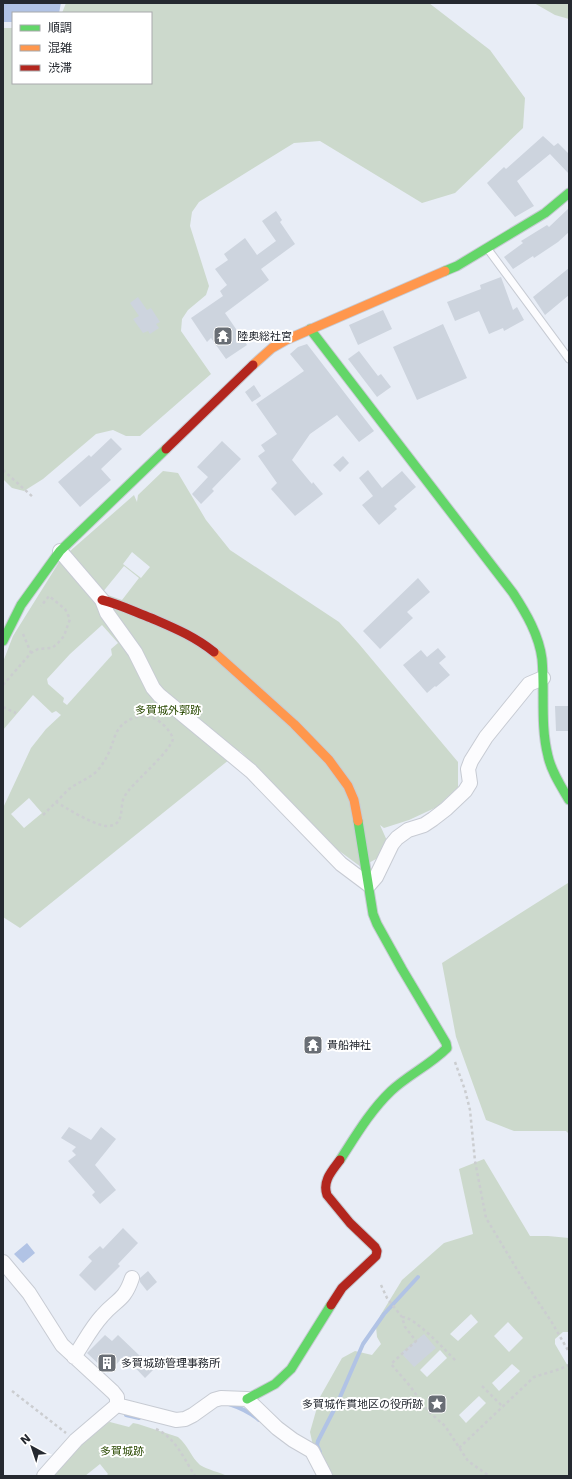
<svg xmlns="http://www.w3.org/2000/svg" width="572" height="1479" font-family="'DejaVu Sans','Noto Sans JP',sans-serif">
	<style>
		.green { fill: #ccd9cc; fill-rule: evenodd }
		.water { fill: #b1c3e5 }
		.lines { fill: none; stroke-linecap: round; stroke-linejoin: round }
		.stream { stroke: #b1c3e5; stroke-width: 4 }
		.building { fill: #cdd4de }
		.lane-casing { stroke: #c7cbd3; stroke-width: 9 }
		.street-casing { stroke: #c7cbd3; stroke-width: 16 }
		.fast-casing { stroke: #c7cbd3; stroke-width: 11 }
		.slow-casing { stroke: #c7cbd3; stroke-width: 11 }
		.jam-casing { stroke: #c7cbd3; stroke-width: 11 }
		.path { stroke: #cbcdd0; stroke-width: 2.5; stroke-dasharray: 3 3; stroke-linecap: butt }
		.lane { stroke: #fcfcfe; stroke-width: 7 }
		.street { stroke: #fcfcfe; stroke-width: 14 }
		.fast { stroke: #63d668; stroke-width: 9 }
		.slow { stroke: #ff974d; stroke-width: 9 }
		.jam { stroke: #b3261e; stroke-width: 9 }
		.labels { text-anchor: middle; stroke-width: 4; stroke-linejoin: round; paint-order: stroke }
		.poi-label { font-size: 11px; fill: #252930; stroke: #fff; text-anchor: start }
		.park-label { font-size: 11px; fill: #2c4b04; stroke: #fff }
	</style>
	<rect width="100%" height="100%" fill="#e8edf6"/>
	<!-- green -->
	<path class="green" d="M 66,3 L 429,3 L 490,50 L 525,98 L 523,128 L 455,193 L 422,203 L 320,141 L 294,143 L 199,202 L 192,212 L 190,226 L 209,286 L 206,295 L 188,310 L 182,319 L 181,331 L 211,374 L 140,436 L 126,436 L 113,430 L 96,434 L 43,479 L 24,491 L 12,488 L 3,479 L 3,28 L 13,28 L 13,83 L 151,83 L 151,13 L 62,13 Z
		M 534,3 L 569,3 L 569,19 L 555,15 Z
		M 163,471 L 178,473 L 206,520 L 230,550 L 339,622 L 359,644 L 458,762 L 458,787 L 437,807 L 409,820 L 384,828 L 380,825 L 388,843 L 378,858 L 361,867 L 338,850 L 240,751 L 20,928 L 3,917 L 3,808 L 31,748 L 46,729 L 61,715 L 56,711 L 52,713 L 33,695 L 3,730 L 3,662 L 13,636 L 61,559 L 134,495 L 137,502 L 138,495 ZM 132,552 L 150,567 L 141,578 L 123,564 ZM 124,566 L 139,578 L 122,600 L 102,593 ZM 102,625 L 118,643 L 111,649 L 112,655 L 67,705 L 63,702 L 64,698 L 48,684 L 47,679 L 70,654 ZM 29,798 L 42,813 L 24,828 L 11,814 Z
		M 568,883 L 569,885 L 569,1134 L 566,1131 L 514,1131 L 486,1120 L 456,1037 L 442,963 Z
		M 484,1159 L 530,1236 L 548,1236 L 569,1238 L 569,1332 L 563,1332 L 555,1339 L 555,1344 L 569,1368 L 569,1476 L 329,1476 L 314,1450 L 310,1432 L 320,1397 L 342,1358 L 355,1351 L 372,1355 L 381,1344 L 377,1337 L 376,1327 L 380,1316 L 402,1280 L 444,1243 L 473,1234 L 459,1169 ZM 471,1314 L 478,1322 L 458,1341 L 450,1334 ZM 508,1322 L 523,1338 L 509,1352 L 494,1336 ZM 440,1350 L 447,1358 L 427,1377 L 420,1370 ZM 512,1364 L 520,1371 L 499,1391 L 492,1383 ZM 479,1396 L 486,1403 L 466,1423 L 459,1415 Z
		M 110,1422 L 129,1427 L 133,1423 L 138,1424 L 178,1437 C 188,1445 191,1457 200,1465 C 208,1470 219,1472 227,1476 L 106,1476 L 108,1474 L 100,1464 L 85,1476 L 53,1476 L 70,1455 L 106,1423 Z"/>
	<!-- water -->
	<path class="water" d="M 3,3 L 61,3 L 59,13 L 13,13 L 13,22 L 3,22 Z
		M 27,1243 L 35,1253 L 23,1263 L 14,1254 Z"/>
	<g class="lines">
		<!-- stream -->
		<path class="stream" d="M 229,1404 C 241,1408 250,1412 259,1420
			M 126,1415 L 139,1418
			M 320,1452 L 317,1445 L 318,1441 L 337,1404 L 363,1344 L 384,1314 L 418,1277"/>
	</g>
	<!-- building -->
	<path class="building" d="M 543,136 L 554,146 L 558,143 L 569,154 L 569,174 L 550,154 L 517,181 L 534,206 L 515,217 L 487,183 L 504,167 L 506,169 Z
		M 569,208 L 569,232 L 558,242 L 534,258 L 533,256 L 513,269 L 504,257 L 523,243 L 521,241 L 547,225 L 549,227 Z
		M 276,211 L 282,220 L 280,222 L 295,244 L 261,269 L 269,280 L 225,313 L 247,345 L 226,359 L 211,338 L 207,342 L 191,318 L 223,296 L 220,291 L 227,285 L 215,269 L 228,260 L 224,254 L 245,238 L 257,255 L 276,241 L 262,221 Z
		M 569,268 L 569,295 L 545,315 L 533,297 Z
		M 501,277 L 513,310 L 517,307 L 524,320 L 504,331 L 503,328 L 489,334 L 479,311 L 455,321 L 447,302 L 481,289 L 480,285 Z
		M 138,297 L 147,310 L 151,308 L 160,322 L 156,324 L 159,328 L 150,334 L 148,331 L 143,333 L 133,319 L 139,316 L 130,303 Z
		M 383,310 L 392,329 L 358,345 L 349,325 Z
		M 443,324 L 467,378 L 417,400 L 393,347 Z
		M 307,344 L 374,431 L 359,442 L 337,415 L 310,434 L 292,460 L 312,484 L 313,482 L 323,494 L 295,516 L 271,489 L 277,483 L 258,456 L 265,451 L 261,445 L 277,434 L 256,404 L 304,371 L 290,354 L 298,347 Z
		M 359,351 L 378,376 L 381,374 L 391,387 L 377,397 L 348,359 Z
		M 254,385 L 261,396 L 252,402 L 245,392 Z
		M 111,438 L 122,449 L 101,469 L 111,480 L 80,507 L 58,482 L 89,455 L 91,457 Z
		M 222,441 L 241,459 L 212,489 L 214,491 L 201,504 L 192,494 L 208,477 L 197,467 Z
		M 343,456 L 349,463 L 340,472 L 333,465 Z
		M 368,470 L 382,488 L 402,471 L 416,487 L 394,506 L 397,509 L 379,525 L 362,505 L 373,496 L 359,478 Z
		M 418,578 L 430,592 L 407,612 L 413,618 L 380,649 L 363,631 Z
		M 438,648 L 446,657 L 439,663 L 450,675 L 436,687 L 435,686 L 427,693 L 403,665 L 421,650 L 427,657 Z
		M 555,706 L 569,706 L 569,731 L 556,731 Z
		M 69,1127 L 91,1140 L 101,1127 L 116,1139 L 95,1165 L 116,1190 L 100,1204 L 92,1195 L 95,1192 L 68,1161 L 76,1155 L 72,1151 L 76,1147 L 61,1138 Z
		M 123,1228 L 138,1243 L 118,1264 L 120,1266 L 95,1291 L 79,1275 L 92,1261 L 88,1257 L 100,1246 L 103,1249 Z
		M 148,1271 L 157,1282 L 147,1291 L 140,1282 L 140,1278 Z
		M 424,1334 L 436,1348 L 414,1367 L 401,1353 Z
		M 105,1335 L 112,1341 L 118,1335 L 140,1356 L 141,1355 L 154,1369 L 145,1378 L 124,1356 L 108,1373 L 87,1353 Z"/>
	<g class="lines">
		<!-- lane casing -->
		<g class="lane-casing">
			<path id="lane" d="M 487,248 L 569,359"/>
		</g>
		<!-- street casing -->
		<g class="street-casing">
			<path id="street" d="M 60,551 L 102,600 L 107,613 L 135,652 L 153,688 L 159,695 L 251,771 L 341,864 L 369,885 L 376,877 L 392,844 L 397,838 L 408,830 L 424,825 L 433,819 L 446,809 L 465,791 L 470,783 L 468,769 L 471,761 L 486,737 L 529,684 L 543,678
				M 3,1262 L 29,1293 L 62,1345 L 113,1392 L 117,1397 L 117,1405 L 176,1420 L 185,1419 L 193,1415 L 214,1400 L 221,1398 L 247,1399 L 277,1428 L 293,1440 L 312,1451 L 325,1476
				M 74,1357 C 83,1344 91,1328 102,1316 C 116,1299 124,1302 132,1278
				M 44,1476 L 76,1440 L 117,1405"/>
		</g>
		<!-- fast casing -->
		<g class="fast-casing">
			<path id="fast" d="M 445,271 L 457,266 L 545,213 L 569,193
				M 310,329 L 513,593 C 526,613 539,635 542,659 C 545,691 540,725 548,756 C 551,771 561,786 569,800
				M 3,641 L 21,605 L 60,551 L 166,449
				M 340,1160 C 355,1137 370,1111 391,1091 C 408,1075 430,1065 447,1048 L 446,1043 L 402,969 L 377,924 L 373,914 L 358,821
				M 247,1399 L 275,1384 L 291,1369 L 331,1305"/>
		</g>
		<!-- slow casing -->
		<g class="slow-casing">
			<path id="slow" d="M 253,365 L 272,348 L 286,340 L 445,271
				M 214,652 L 294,724 L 329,760 L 348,786 L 354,800 L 358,821"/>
		</g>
		<!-- jam casing -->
		<g class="jam-casing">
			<path id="jam" d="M 166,449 L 253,365
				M 102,600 C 119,604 135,612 151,618 C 174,628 194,636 214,652
				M 331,1305 L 342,1288 L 376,1256 L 377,1251 L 375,1247 L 350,1223 L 327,1195 C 322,1181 332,1171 340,1160"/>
		</g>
		<!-- path -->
		<path class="path" d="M 3,470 L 34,498
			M 23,634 L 31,653
			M 3,685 L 31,653 L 38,649 L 52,648 L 58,643 L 64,636 L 70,619 L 65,609 L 49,596 L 41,606
			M 3,707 L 16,713
			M 43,815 L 69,789 C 78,782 89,779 97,771 C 104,763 109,754 112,744 C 114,740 115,734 118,730 C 125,719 141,713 153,718 C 161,721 171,731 173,739 C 170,751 139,778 129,790 C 127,793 124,796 123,800 C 120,811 124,825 108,826 C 97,827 66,808 56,802
			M 455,1062 L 465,1090 L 470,1110 L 475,1161 L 486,1218 L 521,1276 L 551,1321 L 569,1352
			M 381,1285 L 387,1298 L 402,1317 L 405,1327 L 416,1341 L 391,1364 L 410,1386 L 427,1410 L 445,1426 L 468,1461 L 489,1476
			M 402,1317 C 414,1316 446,1351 456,1361
			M 482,1386 L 502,1406
			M 12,1391 L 66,1433
			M 156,1429 C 176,1438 184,1459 195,1476
			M 459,1448 L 534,1377 L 560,1369 L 569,1365"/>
		<!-- lane -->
		<use href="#lane" class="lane"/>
		<!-- street -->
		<use href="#street" class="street"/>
		<!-- fast -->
		<use href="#fast" class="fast"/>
		<!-- slow -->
		<use href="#slow" class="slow"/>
		<!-- jam -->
		<use href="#jam" class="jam"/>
	</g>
	<!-- icons -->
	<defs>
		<g id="temple-square" transform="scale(1)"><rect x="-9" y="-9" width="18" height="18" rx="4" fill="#696e75" stroke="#fff"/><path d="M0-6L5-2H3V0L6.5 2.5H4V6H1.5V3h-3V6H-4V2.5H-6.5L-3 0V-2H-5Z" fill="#fff"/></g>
		<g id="building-square" transform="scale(1)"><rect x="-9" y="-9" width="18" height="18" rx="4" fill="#696e75" stroke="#fff"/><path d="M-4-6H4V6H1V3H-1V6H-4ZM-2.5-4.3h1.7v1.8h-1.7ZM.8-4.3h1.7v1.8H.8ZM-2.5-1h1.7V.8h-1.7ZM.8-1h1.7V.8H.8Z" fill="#fff"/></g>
		<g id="sight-square" transform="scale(1)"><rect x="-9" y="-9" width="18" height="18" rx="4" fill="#696e75" stroke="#fff"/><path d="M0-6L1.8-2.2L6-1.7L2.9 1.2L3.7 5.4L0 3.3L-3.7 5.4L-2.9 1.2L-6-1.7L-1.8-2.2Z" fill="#fff"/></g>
	</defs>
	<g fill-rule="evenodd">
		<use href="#temple-square" x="223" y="336"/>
		<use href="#temple-square" x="313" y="1045"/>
		<use href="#building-square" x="107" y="1363"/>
		<use href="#sight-square" x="437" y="1404"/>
	</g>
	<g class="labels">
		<!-- poi labels -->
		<g class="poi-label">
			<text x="237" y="340">陸奥総社宮</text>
			<text x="327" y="1049">貴船神社</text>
			<text x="121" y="1367">多賀城跡管理事務所</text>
			<text x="423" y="1408" text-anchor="end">多賀城作貫地区の役所跡</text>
		</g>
		<!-- park labels -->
		<g class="park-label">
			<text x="168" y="714">多賀城外郭跡</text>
			<text x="122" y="1455">多賀城跡</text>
		</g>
	</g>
	<!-- border -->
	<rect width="572" height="1479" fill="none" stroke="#252930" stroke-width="8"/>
	<!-- legend -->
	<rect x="12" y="12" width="140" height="72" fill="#ffffff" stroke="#a8a9ac"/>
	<rect x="20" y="25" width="20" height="6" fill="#63d668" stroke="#a8a9ac"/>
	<text x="48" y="32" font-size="12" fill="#252930">順調</text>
	<rect x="20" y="45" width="20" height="6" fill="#ff974d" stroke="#a8a9ac"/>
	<text x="48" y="52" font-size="12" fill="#252930">混雑</text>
	<rect x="20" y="65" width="20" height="6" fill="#b3261e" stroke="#a8a9ac"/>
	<text x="48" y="72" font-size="12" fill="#252930">渋滞</text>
	<!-- north arrow -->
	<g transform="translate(32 1447) rotate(320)" stroke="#ffffff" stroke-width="3" paint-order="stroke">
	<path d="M0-3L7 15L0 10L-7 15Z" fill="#252930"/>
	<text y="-6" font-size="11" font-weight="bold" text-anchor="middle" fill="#252930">N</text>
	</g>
</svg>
